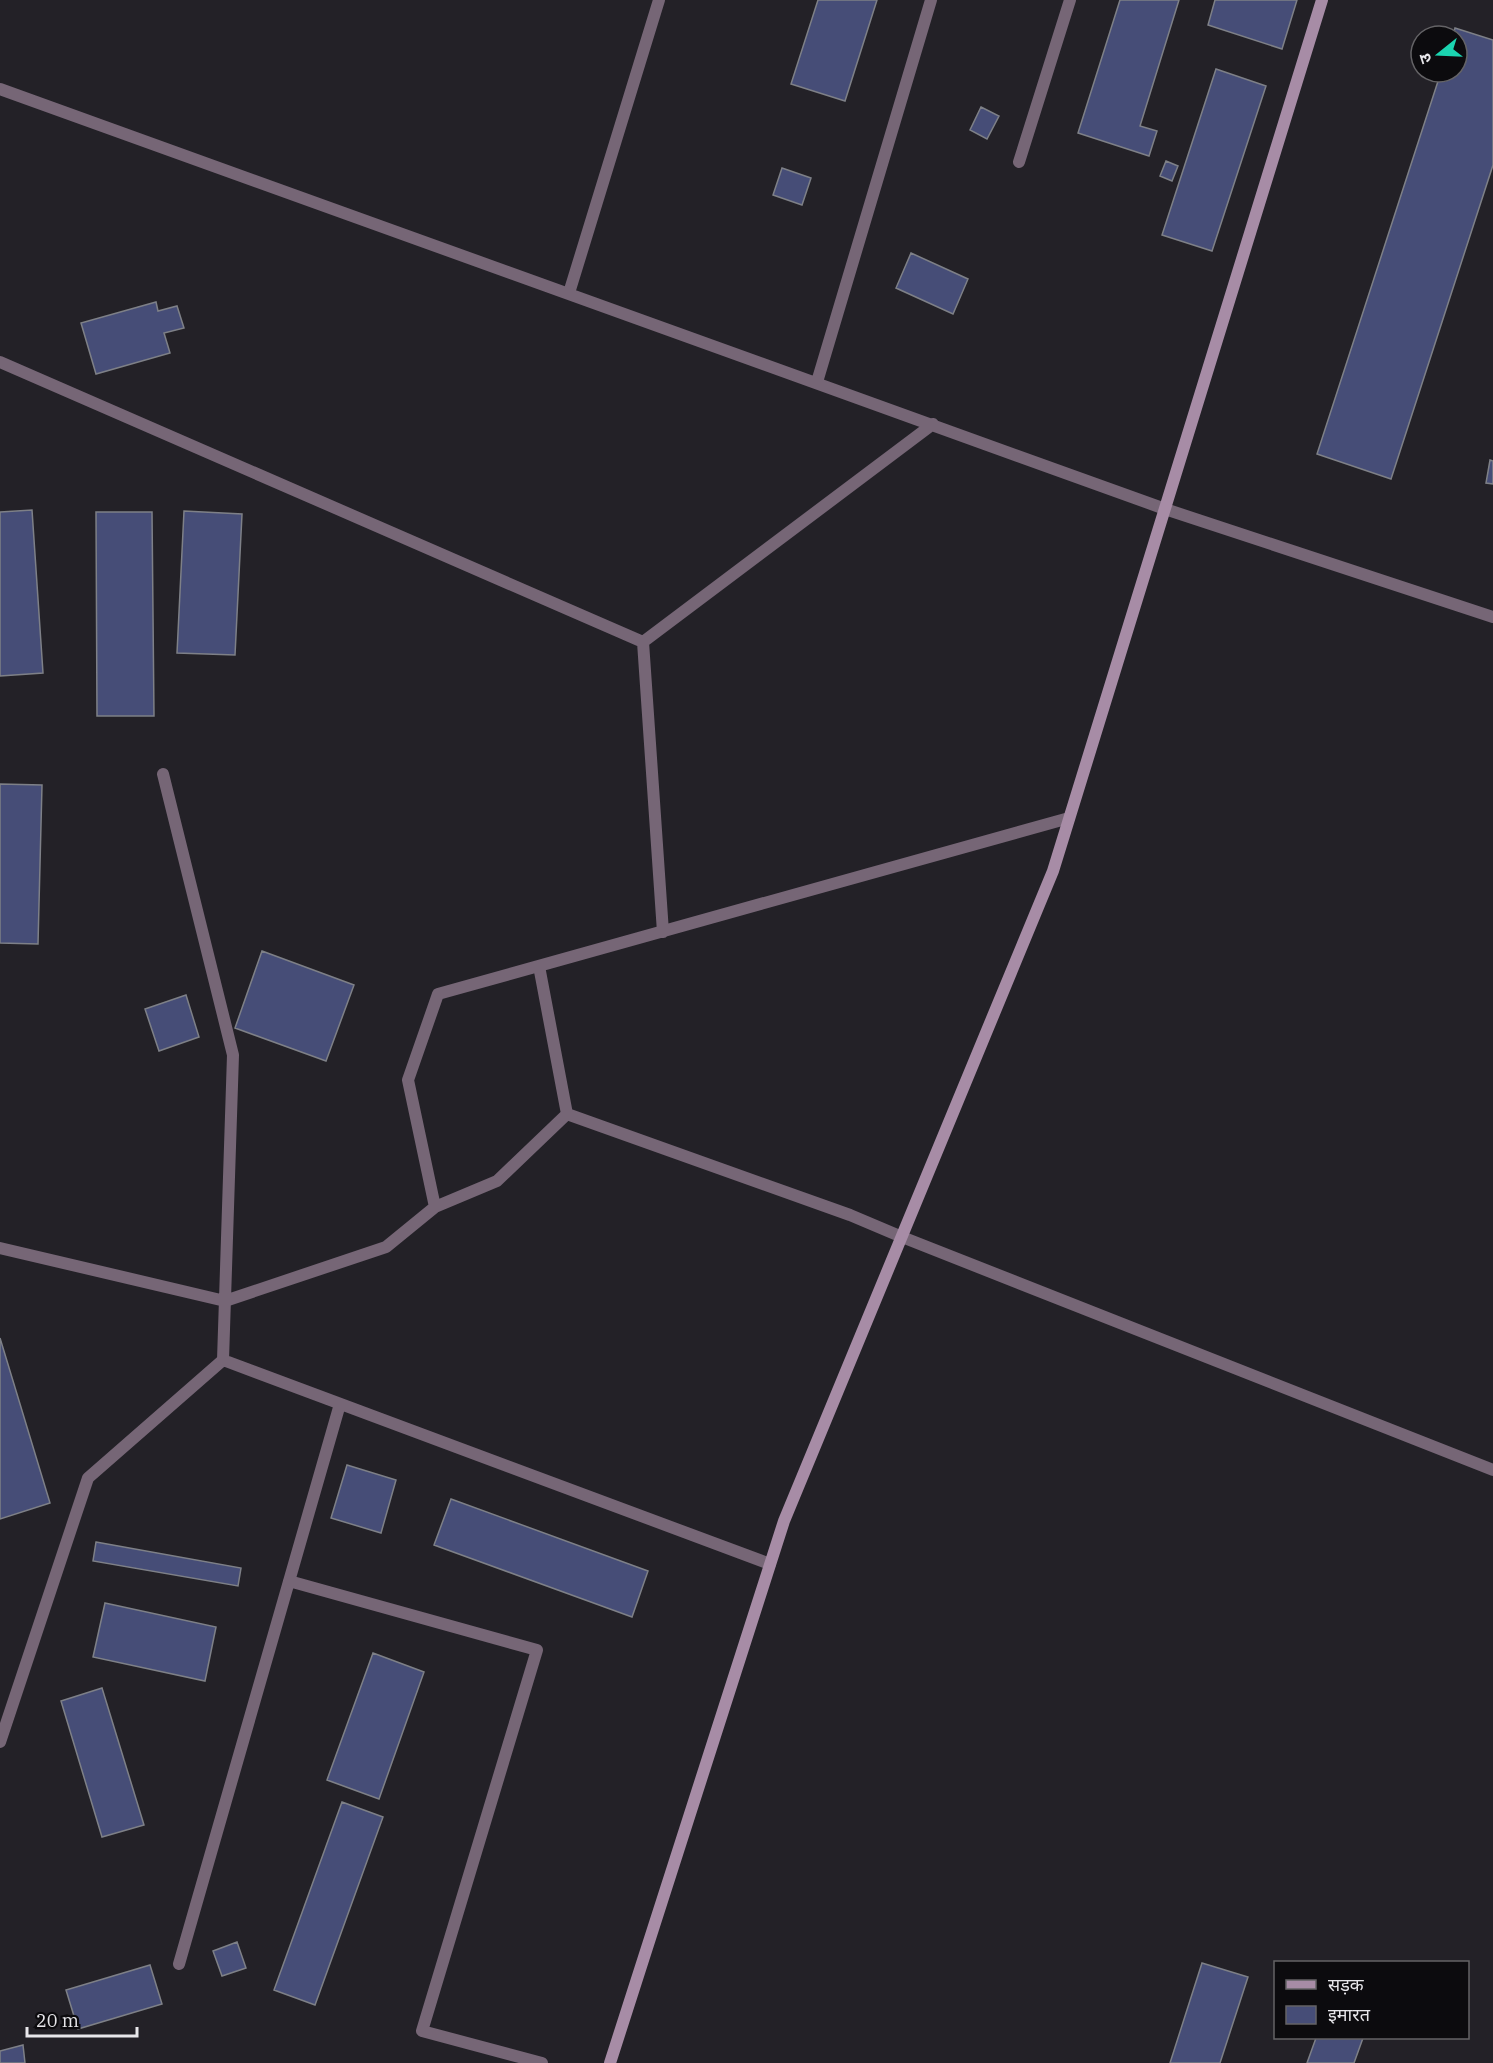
<svg xmlns="http://www.w3.org/2000/svg" width="1493" height="2063" font-family="'IBM Plex Serif','Noto Sans Devanagari',serif">
	<style>
		.building { fill: #464d77; stroke: #7e8087; stroke-width: 1.5 }
		.lines { fill: none; stroke-linecap: round; stroke-linejoin: round }
		.street { stroke: #766676; stroke-width: 12 }
		.secondary { stroke: #a78ca6; stroke-width: 12 }
	</style>
	<rect width="100%" height="100%" fill="#232127"/>
	<!-- building -->
	<path class="building" d="M 818,0 L 877,0 L 845,101 L 791,84 Z
		M 1120,0 L 1179,0 L 1140,126 L 1157,131 L 1149,156 L 1078,133 Z
		M 1215,0 L 1297,0 L 1282,49 L 1208,25 Z
		M 1455,28 L 1493,40 L 1493,165 L 1391,479 L 1317,454 L 1441,72 L 1457,72 L 1457,36 L 1453,36 Z
		M 1216,69 L 1266,86 L 1212,251 L 1162,235 Z
		M 981,107 L 999,116 L 987,139 L 970,130 Z
		M 1166,161 L 1178,166 L 1172,181 L 1160,176 Z
		M 782,168 L 811,178 L 802,205 L 773,195 Z
		M 911,253 L 968,279 L 953,314 L 896,288 Z
		M 156,302 L 158,311 L 177,306 L 184,328 L 164,333 L 170,353 L 96,374 L 81,323 Z
		M 1490,460 L 1493,461 L 1493,484 L 1486,483 Z
		M 32,510 L 43,673 L 0,676 L 0,512 Z
		M 184,511 L 242,514 L 235,655 L 177,653 Z
		M 96,512 L 152,512 L 154,716 L 97,716 Z
		M 0,784 L 42,785 L 38,944 L 0,943 Z
		M 262,951 L 354,985 L 326,1061 L 235,1028 Z
		M 186,995 L 199,1037 L 159,1051 L 145,1009 Z
		M 0,1338 L 50,1503 L 0,1519 Z
		M 347,1465 L 396,1480 L 381,1533 L 331,1518 Z
		M 451,1499 L 648,1571 L 632,1617 L 434,1545 Z
		M 96,1542 L 241,1568 L 238,1586 L 93,1561 Z
		M 105,1603 L 216,1627 L 205,1681 L 93,1657 Z
		M 373,1653 L 424,1672 L 379,1799 L 327,1780 Z
		M 102,1688 L 144,1825 L 102,1837 L 61,1701 Z
		M 342,1802 L 383,1817 L 315,2005 L 274,1990 Z
		M 237,1942 L 246,1968 L 222,1976 L 213,1951 Z
		M 1202,1963 L 1248,1977 L 1220,2063 L 1170,2063 Z
		M 150,1965 L 162,2004 L 78,2029 L 66,1990 Z
		M 1316,2038 L 1363,2038 L 1354,2063 L 1307,2063 Z
		M 23,2045 L 25,2063 L 0,2063 L 0,2051 Z"/>
	<g class="lines">
		<!-- street -->
		<path class="street" d="M 0,89 L 1165,509 L 1493,617
			M 1019,162 L 1070,0
			M 569,293 L 659,0
			M 0,362 L 643,642
			M 817,382 L 931,0
			M 163,774 L 233,1055 L 223,1360 L 770,1564
			M 663,932 L 643,642 L 933,424
			M 539,966 L 567,1114
			M 567,1114 L 850,1215 L 902,1237 L 1493,1470
			M 435,1207 L 408,1080 L 438,994 L 1069,818
			M 0,1248 L 225,1301 L 386,1247 L 435,1207 L 497,1181 L 567,1114
			M 289,1581 L 537,1650 L 422,2031 L 542,2063
			M 0,1742 L 88,1478 L 223,1360
			M 179,1964 L 340,1404"/>
		<!-- secondary -->
		<path class="secondary" d="M 610,2063 L 784,1521 L 1053,871 L 1322,0"/>
	</g>
	<!-- legend -->
	<rect x="1274" y="1961" width="195" height="78" fill="#0c0b0e" stroke="#646366" stroke-width="1.5"/>
	<rect x="1286" y="1980" width="30" height="9" fill="#a78ca6" stroke="#646366" stroke-width="1.5"/>
	<text x="1328" y="1991" font-size="18" fill="#e8e7eb">सड़क</text>
	<rect x="1286" y="2006" width="30" height="18" fill="#464d77" stroke="#646366" stroke-width="1.5"/>
	<text x="1328" y="2021" font-size="18" fill="#e8e7eb">इमारत</text>
	<!-- north arrow -->
	<g transform="translate(1439 54) rotate(252)"><circle r="28" fill="#0c0b0e" stroke="#646366" stroke-width="1.5"/>
	<path d="M0-4.5L10 22L0 15L-10 22Z" fill="#1bd5b1"/>
	<text y="-9" font-size="16" font-weight="bold" text-anchor="middle" fill="#e8e7eb">उ</text>
	</g>
	<!-- scale -->
	<path d="M27 2027v9h110v-9" fill="none" stroke="#e8e7eb" stroke-width="3"/>
	<text x="36" y="2027" font-size="18" fill="#e8e7eb" stroke="#0c0b0e" stroke-width="4.5" paint-order="stroke">20 m</text>
</svg>
